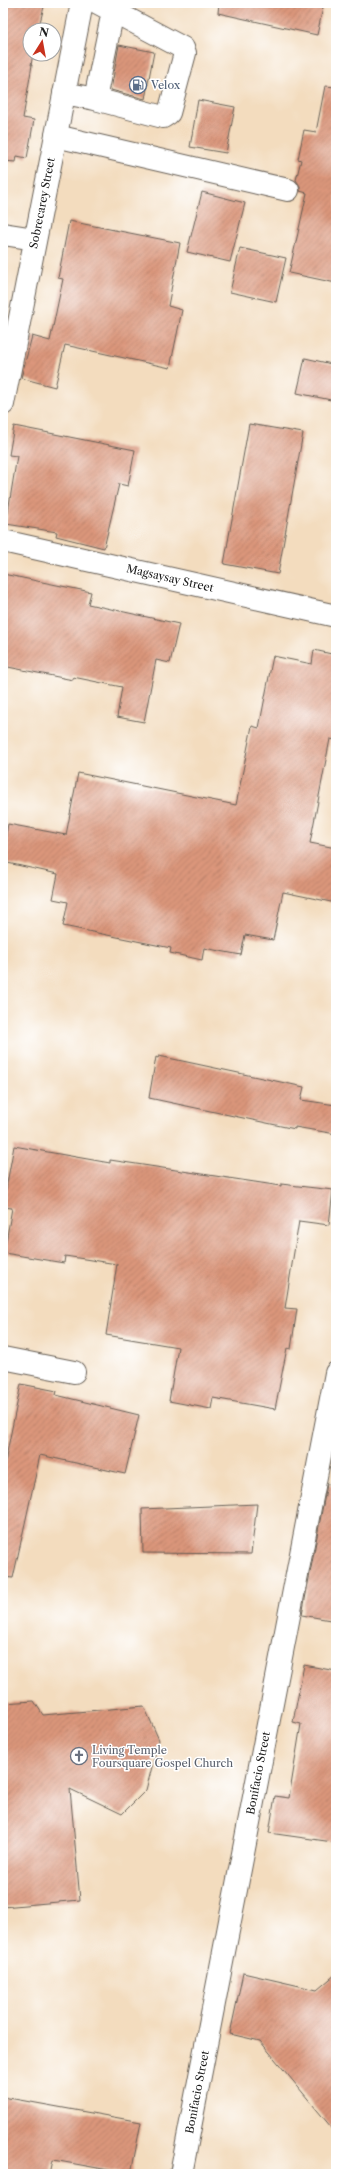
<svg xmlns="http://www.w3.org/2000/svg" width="339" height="2177" font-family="'Libre Caslon Text',serif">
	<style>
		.building { fill: url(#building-hatch) }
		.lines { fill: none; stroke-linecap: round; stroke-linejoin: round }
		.minor-casing { stroke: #675f55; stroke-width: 24 }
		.major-casing { stroke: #675f55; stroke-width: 24 }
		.minor { stroke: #fff; stroke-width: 22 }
		.major { stroke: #fff; stroke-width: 22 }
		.labels { text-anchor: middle; stroke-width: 3; stroke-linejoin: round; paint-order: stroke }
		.service-label { font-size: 11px; fill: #4e5e75; stroke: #fff; text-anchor: start }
		.street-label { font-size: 11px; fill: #1c1c1c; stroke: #fff }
		.worship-label { font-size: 11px; fill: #5b616d; stroke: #fff; text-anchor: start }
	</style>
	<defs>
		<pattern id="building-hatch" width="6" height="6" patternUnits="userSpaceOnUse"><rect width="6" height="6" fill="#db967c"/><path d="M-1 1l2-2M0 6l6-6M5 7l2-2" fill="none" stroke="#b17a65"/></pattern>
	</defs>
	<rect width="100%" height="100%" fill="#fff"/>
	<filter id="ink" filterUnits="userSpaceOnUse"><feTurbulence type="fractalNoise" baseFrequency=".025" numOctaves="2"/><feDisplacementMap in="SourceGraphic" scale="8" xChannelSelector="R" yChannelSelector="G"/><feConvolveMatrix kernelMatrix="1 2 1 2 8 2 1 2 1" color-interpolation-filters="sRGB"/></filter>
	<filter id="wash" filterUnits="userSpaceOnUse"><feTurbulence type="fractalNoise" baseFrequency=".012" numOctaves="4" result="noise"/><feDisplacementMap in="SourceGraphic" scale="16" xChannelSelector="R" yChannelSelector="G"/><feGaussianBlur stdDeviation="0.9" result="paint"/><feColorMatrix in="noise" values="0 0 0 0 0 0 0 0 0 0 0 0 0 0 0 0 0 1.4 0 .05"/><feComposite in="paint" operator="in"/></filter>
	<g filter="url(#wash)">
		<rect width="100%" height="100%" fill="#f3dcbe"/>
		<g id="blocks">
			<!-- building -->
			<path class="building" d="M 3,3 L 45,3 L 38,30 L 30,30 L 30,54 L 33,54 L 31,65 L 32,65 L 23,118 L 34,120 L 27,158 L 17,156 L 16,162 L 3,161 Z
				M 219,3 L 324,3 L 317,35 L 218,13 Z
				M 119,45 L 154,52 L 145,99 L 111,90 Z
				M 325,86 L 336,87 L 336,283 L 289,273 L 307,193 L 300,191 L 300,186 L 296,180 L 301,160 L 298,159 L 304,130 L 316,132 Z
				M 198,100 L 235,107 L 226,153 L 190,147 Z
				M 202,192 L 245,203 L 230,262 L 187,252 Z
				M 69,221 L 180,243 L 168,306 L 182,310 L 170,368 L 65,345 L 55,387 L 21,378 L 32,336 L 50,341 L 63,279 L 58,278 Z
				M 240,248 L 286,258 L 276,302 L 230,292 Z
				M 305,358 L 336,365 L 336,401 L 297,393 Z
				M 249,424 L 303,433 L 278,574 L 224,564 Z
				M 14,426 L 135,450 L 128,486 L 119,484 L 104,548 L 56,536 L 57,532 L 6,524 L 17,456 L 9,455 Z
				M 3,574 L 91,592 L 88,604 L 179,624 L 170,663 L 156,660 L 144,722 L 117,717 L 122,687 L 73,677 L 73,680 L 3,666 Z
				M 314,650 L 336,655 L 336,740 L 330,739 L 310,843 L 336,848 L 336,903 L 283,892 L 273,940 L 245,935 L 241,955 L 204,948 L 202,960 L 170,953 L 171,948 L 63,926 L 68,902 L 53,899 L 58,874 L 3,862 L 3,850 L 8,824 L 66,835 L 78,773 L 236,805 L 252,726 L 259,728 L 273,656 L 312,664 Z
				M 159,1056 L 304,1087 L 301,1100 L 336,1105 L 336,1134 L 295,1127 L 295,1129 L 149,1098 L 156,1057 L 158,1058 Z
				M 14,1146 L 110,1163 L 110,1160 L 281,1186 L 281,1184 L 333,1190 L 329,1225 L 299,1221 L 285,1308 L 297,1309 L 291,1349 L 287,1348 L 275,1409 L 213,1398 L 211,1409 L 169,1401 L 178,1347 L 106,1335 L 117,1264 L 65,1256 L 64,1263 L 4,1253 L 12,1208 L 3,1207 L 3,1205 Z
				M 21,1384 L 57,1391 L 56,1395 L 139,1415 L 125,1474 L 40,1455 L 13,1578 L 3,1577 L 3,1472 Z
				M 327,1484 L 336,1485 L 336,1621 L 302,1615 Z
				M 257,1504 L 251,1554 L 143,1553 L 142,1509 Z
				M 304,1665 L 336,1671 L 336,1822 L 333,1842 L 269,1833 L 275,1796 L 289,1798 L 301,1724 L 293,1722 Z
				M 34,1701 L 43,1715 L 144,1706 L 159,1740 L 146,1790 L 122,1814 L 70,1789 L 80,1900 L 3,1907 L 3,1703 Z
				M 243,1973 L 317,1990 L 336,1974 L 336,2133 L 260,2041 L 230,2034 Z
				M 3,2097 L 141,2122 L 131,2174 L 53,2160 L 50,2174 L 3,2174 Z"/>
		</g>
	</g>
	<g filter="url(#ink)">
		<use href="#blocks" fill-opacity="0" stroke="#675f55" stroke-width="1"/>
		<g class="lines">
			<!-- minor casing -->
			<g class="minor-casing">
				<path id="minor" d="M 64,93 L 95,99 L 163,117 L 169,113 L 185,53 L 183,48 L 98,3
					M 95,99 L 113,11
					M 56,136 L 288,190
					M 3,234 L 35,239
					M 3,541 L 336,616
					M 3,1358 L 74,1372
					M 181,2174 L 336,1373"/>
			</g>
			<!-- major casing -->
			<g class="major-casing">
				<path id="major" d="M 3,404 L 82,3"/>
			</g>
			<!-- minor -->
			<use href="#minor" class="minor"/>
			<!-- major -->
			<use href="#major" class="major"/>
		</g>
	</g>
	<!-- icons -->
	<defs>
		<g id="fuel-ring" transform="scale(0.9)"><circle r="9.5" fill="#fff" stroke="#5c6f8a" stroke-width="1.5"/><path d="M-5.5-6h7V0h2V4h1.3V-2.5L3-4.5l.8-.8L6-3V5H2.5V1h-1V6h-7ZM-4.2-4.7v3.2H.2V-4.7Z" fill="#5c6f8a"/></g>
		<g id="church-ring" transform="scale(0.9)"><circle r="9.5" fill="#fff" stroke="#6b7280" stroke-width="1.5"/><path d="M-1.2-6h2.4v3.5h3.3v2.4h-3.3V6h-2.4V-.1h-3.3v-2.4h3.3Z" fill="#6b7280"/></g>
	</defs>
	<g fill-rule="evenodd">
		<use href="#fuel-ring" x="138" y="85"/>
		<use href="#church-ring" x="79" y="1756"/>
	</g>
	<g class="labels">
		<!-- service labels -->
		<g class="service-label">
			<text x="151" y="89">Velox</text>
		</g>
		<!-- street labels -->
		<g class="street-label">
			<text transform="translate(42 203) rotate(-79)" y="4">Sobrecarey Street</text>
			<text transform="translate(170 578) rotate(13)" y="4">Magsaysay Street</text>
			<text transform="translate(258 1773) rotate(-79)" y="4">Bonifacio Street</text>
			<text transform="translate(197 2092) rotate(-79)" y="4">Bonifacio Street</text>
		</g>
		<!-- worship labels -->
		<g class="worship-label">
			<text x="92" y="1754">Living Temple<tspan x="92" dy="13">Foursquare Gospel Church</tspan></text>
		</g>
	</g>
	<!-- margin -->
	<rect width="339" height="2177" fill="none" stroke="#fff" stroke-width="16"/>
	<!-- north arrow -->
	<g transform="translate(42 42) rotate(11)"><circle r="19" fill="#ffffff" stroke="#a4a4a4"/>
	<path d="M0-3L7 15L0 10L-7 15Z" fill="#c8321e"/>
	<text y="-6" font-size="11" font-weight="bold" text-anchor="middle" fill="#1c1c1c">N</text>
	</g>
</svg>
